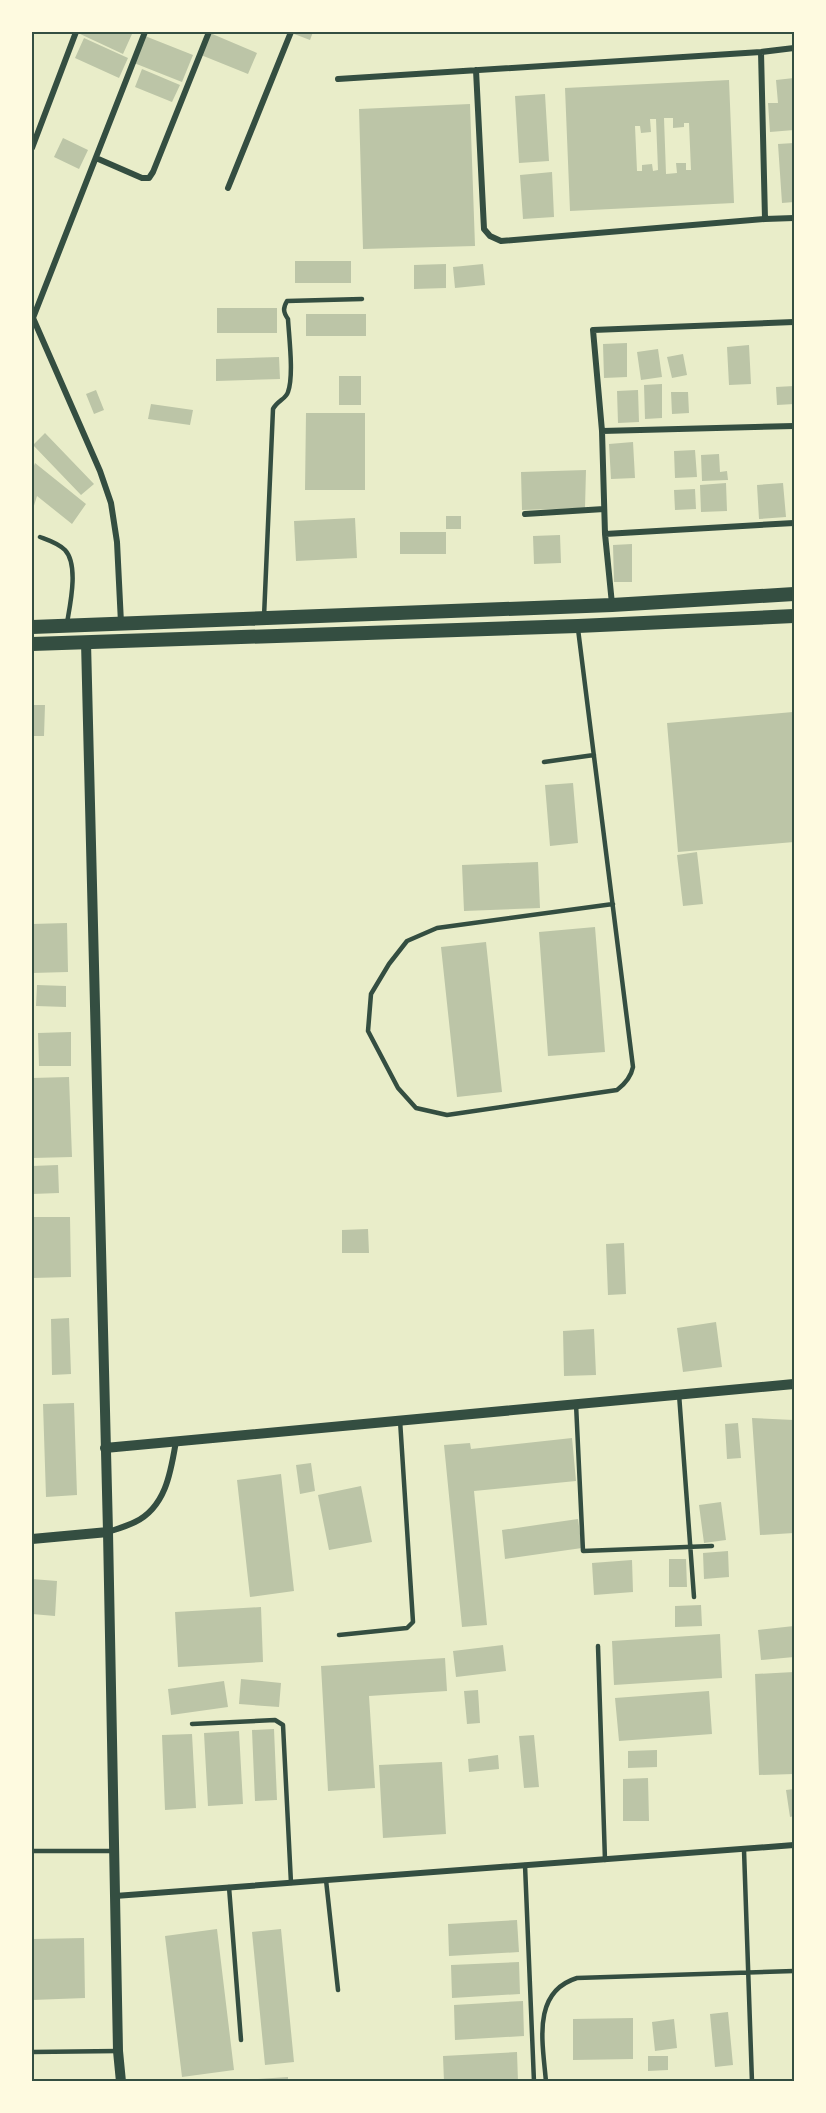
<svg xmlns="http://www.w3.org/2000/svg" width="826" height="2113" font-family="'Source Sans 3',sans-serif">
	<style>
		.building { fill: #bcc5a7; fill-rule: evenodd }
		.lines { fill: none; stroke-linecap: round; stroke-linejoin: round }
		.service { stroke: #344e41; stroke-width: 4.5 }
		.minor { stroke: #344e41; stroke-width: 6 }
		.tertiary { stroke: #344e41; stroke-width: 10 }
		.primary { stroke: #344e41; stroke-width: 14 }
		.neatline { fill: none; stroke: #344e41; stroke-width: 2 }
	</style>
	<rect width="100%" height="100%" fill="#e9edc9"/>
	<!-- building -->
	<path class="building" d="M 79,32 L 125,32 L 132,34 L 123,54 L 78,33 Z
		M 289,32 L 313,32 L 310,40 Z
		M 210,33 L 257,53 L 248,74 L 201,55 Z
		M 145,36 L 193,55 L 182,82 L 134,63 Z
		M 84,38 L 128,58 L 119,78 L 75,58 Z
		M 142,69 L 180,85 L 172,102 L 135,87 Z
		M 794,78 L 794,130 L 770,132 L 768,103 L 778,103 L 776,80 Z
		M 729,80 L 734,203 L 570,211 L 565,88 ZM 664,118 L 673,118 L 673,128 L 684,127 L 684,123 L 689,123 L 691,170 L 686,170 L 686,163 L 676,163 L 677,173 L 666,174 ZM 650,119 L 656,119 L 658,170 L 653,171 L 652,164 L 642,165 L 642,171 L 637,171 L 635,126 L 640,126 L 641,133 L 651,132 Z
		M 545,94 L 549,161 L 519,163 L 515,96 Z
		M 470,104 L 475,246 L 363,249 L 359,109 Z
		M 63,138 L 88,150 L 79,169 L 54,157 Z
		M 794,143 L 794,202 L 782,203 L 778,144 Z
		M 552,172 L 554,217 L 523,219 L 520,175 Z
		M 295,261 L 351,261 L 351,283 L 295,283 Z
		M 446,264 L 446,288 L 414,289 L 414,265 Z
		M 483,264 L 485,285 L 455,288 L 453,267 Z
		M 217,308 L 277,308 L 277,333 L 217,333 Z
		M 306,314 L 366,314 L 366,336 L 306,336 Z
		M 627,343 L 627,377 L 604,378 L 603,344 Z
		M 749,345 L 751,384 L 729,385 L 727,347 Z
		M 658,349 L 662,377 L 641,380 L 637,352 Z
		M 683,354 L 687,375 L 672,378 L 667,357 Z
		M 279,357 L 280,379 L 216,381 L 216,359 Z
		M 339,376 L 361,376 L 361,405 L 339,405 Z
		M 662,384 L 662,418 L 645,419 L 644,385 Z
		M 794,386 L 794,404 L 777,405 L 776,387 Z
		M 96,390 L 104,410 L 94,414 L 86,394 Z
		M 638,390 L 639,422 L 618,423 L 617,391 Z
		M 671,392 L 688,392 L 689,413 L 672,414 Z
		M 151,404 L 193,410 L 190,425 L 148,419 Z
		M 306,413 L 365,413 L 365,490 L 305,490 Z
		M 45,433 L 94,484 L 81,495 L 33,445 Z
		M 633,442 L 635,478 L 611,479 L 609,444 Z
		M 695,450 L 697,477 L 675,478 L 674,451 Z
		M 719,454 L 720,472 L 727,471 L 728,480 L 702,481 L 701,455 Z
		M 35,463 L 86,504 L 72,524 L 37,496 L 32,512 L 32,471 Z
		M 586,470 L 585,508 L 522,510 L 521,472 Z
		M 726,483 L 727,511 L 701,512 L 700,485 Z
		M 783,483 L 786,517 L 759,519 L 757,485 Z
		M 695,489 L 696,509 L 675,510 L 674,490 Z
		M 446,516 L 461,516 L 461,529 L 446,529 Z
		M 355,518 L 357,558 L 296,561 L 294,521 Z
		M 400,532 L 446,532 L 446,554 L 400,554 Z
		M 560,535 L 561,563 L 534,564 L 533,536 Z
		M 632,544 L 632,582 L 614,582 L 613,545 Z
		M 32,705 L 45,705 L 44,736 L 32,736 Z
		M 793,712 L 794,842 L 678,852 L 667,723 Z
		M 573,783 L 578,843 L 550,846 L 545,785 Z
		M 697,852 L 703,904 L 683,906 L 677,855 Z
		M 538,862 L 540,908 L 464,911 L 462,865 Z
		M 67,923 L 68,972 L 32,973 L 32,924 Z
		M 595,927 L 605,1052 L 548,1056 L 539,932 Z
		M 486,942 L 502,1092 L 457,1097 L 441,947 Z
		M 37,985 L 66,986 L 66,1007 L 36,1006 Z
		M 71,1032 L 71,1066 L 39,1066 L 38,1033 Z
		M 69,1077 L 72,1157 L 32,1158 L 32,1078 Z
		M 58,1165 L 59,1193 L 32,1194 L 32,1166 Z
		M 32,1217 L 70,1217 L 71,1277 L 32,1278 Z
		M 368,1229 L 369,1253 L 342,1253 L 342,1230 Z
		M 624,1243 L 626,1294 L 608,1295 L 606,1244 Z
		M 69,1318 L 71,1374 L 52,1375 L 51,1319 Z
		M 716,1322 L 722,1367 L 683,1372 L 677,1328 Z
		M 594,1329 L 596,1375 L 564,1376 L 563,1331 Z
		M 74,1403 L 77,1495 L 46,1497 L 43,1404 Z
		M 752,1418 L 794,1420 L 794,1533 L 760,1535 Z
		M 738,1423 L 741,1458 L 727,1459 L 725,1424 Z
		M 572,1438 L 576,1481 L 474,1491 L 487,1625 L 462,1627 L 444,1445 L 470,1443 L 471,1449 Z
		M 311,1463 L 315,1491 L 300,1494 L 296,1465 Z
		M 281,1474 L 294,1591 L 250,1597 L 237,1480 Z
		M 361,1486 L 372,1542 L 329,1550 L 318,1495 Z
		M 721,1502 L 726,1540 L 704,1543 L 699,1505 Z
		M 578,1519 L 582,1548 L 505,1559 L 502,1530 Z
		M 728,1551 L 729,1577 L 704,1579 L 703,1553 Z
		M 669,1559 L 686,1559 L 687,1587 L 669,1587 Z
		M 632,1560 L 633,1592 L 594,1595 L 592,1563 Z
		M 32,1579 L 57,1581 L 55,1616 L 32,1614 Z
		M 701,1605 L 702,1626 L 675,1627 L 675,1606 Z
		M 261,1607 L 263,1662 L 178,1667 L 175,1612 Z
		M 794,1626 L 794,1657 L 761,1660 L 758,1630 Z
		M 720,1634 L 722,1678 L 614,1685 L 612,1641 Z
		M 503,1645 L 506,1671 L 456,1677 L 453,1651 Z
		M 445,1658 L 447,1691 L 369,1696 L 375,1788 L 328,1791 L 321,1666 Z
		M 794,1672 L 794,1774 L 759,1775 L 755,1674 Z
		M 241,1679 L 281,1683 L 279,1707 L 239,1704 Z
		M 224,1681 L 228,1707 L 171,1715 L 168,1689 Z
		M 478,1690 L 480,1723 L 467,1724 L 464,1691 Z
		M 709,1691 L 712,1734 L 619,1741 L 615,1698 Z
		M 274,1729 L 277,1800 L 255,1801 L 252,1730 Z
		M 239,1731 L 243,1804 L 208,1806 L 204,1733 Z
		M 192,1734 L 196,1808 L 165,1810 L 162,1735 Z
		M 534,1735 L 539,1787 L 524,1788 L 519,1736 Z
		M 657,1750 L 657,1767 L 628,1768 L 628,1751 Z
		M 498,1755 L 499,1769 L 469,1772 L 468,1759 Z
		M 442,1762 L 446,1834 L 383,1838 L 379,1765 Z
		M 648,1778 L 649,1821 L 623,1821 L 623,1779 Z
		M 794,1789 L 794,1816 L 790,1817 L 786,1790 Z
		M 517,1920 L 519,1952 L 449,1956 L 448,1924 Z
		M 217,1929 L 234,2070 L 182,2077 L 165,1936 Z
		M 281,1929 L 294,2062 L 265,2065 L 252,1932 Z
		M 84,1938 L 85,1998 L 32,2000 L 32,1939 Z
		M 519,1962 L 520,1994 L 452,1998 L 451,1965 Z
		M 523,2001 L 524,2036 L 455,2040 L 454,2005 Z
		M 728,2012 L 733,2065 L 715,2067 L 710,2014 Z
		M 633,2018 L 633,2059 L 573,2060 L 573,2019 Z
		M 674,2019 L 677,2048 L 655,2051 L 652,2022 Z
		M 517,2052 L 518,2082 L 444,2082 L 443,2056 Z
		M 648,2056 L 668,2056 L 668,2070 L 648,2071 Z
		M 288,2077 L 288,2082 L 242,2082 L 242,2080 Z"/>
	<g class="lines">
		<!-- service -->
		<path class="service" d="M 40,537 C 48,540 58,543 65,550 C 79,565 70,605 67,623
			M 264,617 L 273,409 C 277,401 286,399 288,392 C 294,376 289,337 288,319 C 283,312 283,308 287,301 L 362,299
			M 578,629 L 633,1067 C 631,1077 625,1084 617,1090 L 447,1115 L 416,1108 L 398,1088 L 368,1031 L 371,994 L 389,964 L 407,941 L 437,928 L 613,904
			M 544,762 L 594,755
			M 679,1394 L 694,1597
			M 576,1404 L 583,1551 L 712,1546
			M 339,1635 L 407,1628 L 413,1622 L 400,1420
			M 598,1646 L 605,1860
			M 192,1724 L 275,1720 L 283,1725 L 291,1883
			M 744,1850 L 752,2082
			M 32,1851 L 115,1851
			M 525,1865 L 534,2082
			M 326,1880 L 338,1990
			M 229,1887 L 241,2040
			M 32,2052 L 118,2051
			M 546,2082 C 543,2044 531,1992 577,1978 L 794,1971"/>
		<!-- minor -->
		<path class="minor" d="M 761,52 L 765,219 L 794,218
			M 476,70 L 484,229 L 490,236 L 501,241 L 765,219
			M 338,79 L 761,52 L 794,48
			M 32,148 L 76,32
			M 96,158 L 142,178 L 149,178 L 153,172 L 209,32
			M 228,188 L 291,32
			M 602,431 L 794,426
			M 525,514 L 604,509
			M 605,534 L 794,523
			M 612,604 L 605,534 L 602,431 L 593,330 L 794,322
			M 121,623 L 117,542 L 111,503 L 100,471 L 33,318 L 145,32
			M 108,1532 C 117,1529 127,1526 135,1522 C 166,1507 171,1471 176,1441
			M 115,1896 L 794,1845"/>
		<!-- tertiary -->
		<path class="tertiary" d="M 86,642 L 108,1532 L 118,2051 L 121,2082
			M 105,1448 L 794,1384
			M 32,1539 L 108,1532"/>
		<!-- primary -->
		<path class="primary" d="M 32,627 L 612,605 L 794,594
			M 32,644 L 578,626 L 794,616"/>
	</g>
	<!-- border -->
	<rect width="826" height="2113" fill="none" stroke="#fefae0" stroke-width="66"/>
	<rect x="33" y="33" width="760" height="2047" class="neatline"/>
</svg>
